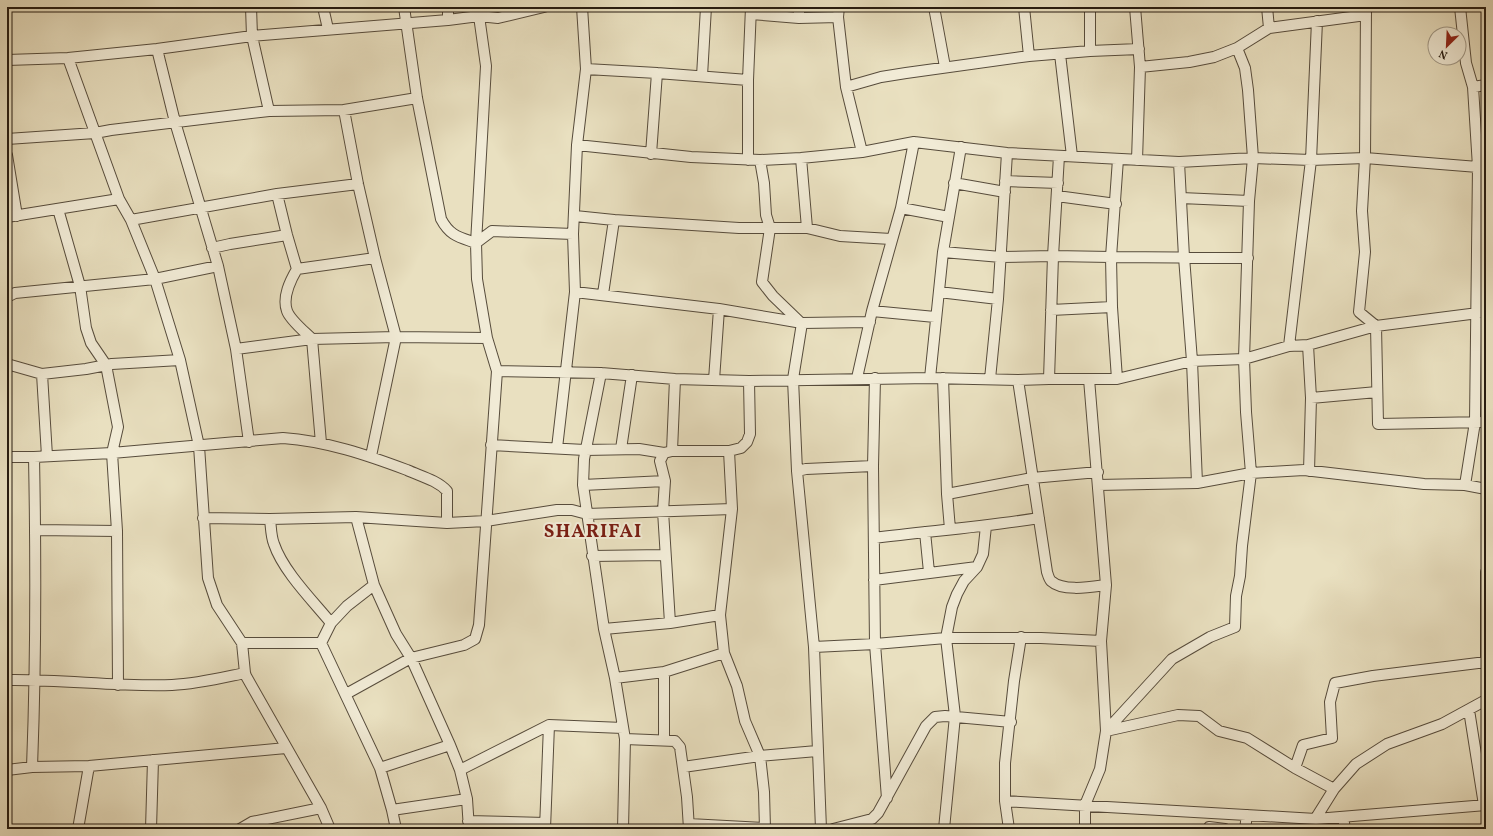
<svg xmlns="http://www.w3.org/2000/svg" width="1493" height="836" font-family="Vollkorn,serif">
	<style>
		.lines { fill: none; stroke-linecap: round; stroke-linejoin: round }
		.street-casing { stroke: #574c3c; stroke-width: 12 }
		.street { stroke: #f1ebd6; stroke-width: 10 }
		.labels { text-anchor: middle; stroke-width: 4; stroke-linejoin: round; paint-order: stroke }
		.district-label { font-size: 19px; font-weight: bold; letter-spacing: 1px; fill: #7a1f14; stroke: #f1ebd6 }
	</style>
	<rect width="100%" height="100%" fill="#e9e0c0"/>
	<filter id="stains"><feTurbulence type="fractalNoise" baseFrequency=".005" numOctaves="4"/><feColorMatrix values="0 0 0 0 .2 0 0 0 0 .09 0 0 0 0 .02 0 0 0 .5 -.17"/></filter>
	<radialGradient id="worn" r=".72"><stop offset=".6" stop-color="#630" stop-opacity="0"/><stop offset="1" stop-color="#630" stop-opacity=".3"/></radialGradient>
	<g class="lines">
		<!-- street casing -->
		<g class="street-casing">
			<path id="street" d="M 251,7 L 252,36 L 269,111
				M 323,7 L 328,29
				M 404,7 L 417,98 L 441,219 C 450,236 459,237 476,243
				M 448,7 L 448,20
				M 582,7 L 586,69
				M 839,7 L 838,17 L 846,87 L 862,152
				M 934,7 L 945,67
				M 1024,7 L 1029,56
				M 1090,7 L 1090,51
				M 1135,7 L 1140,67 L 1137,160
				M 1267,7 L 1269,28
				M 1366,7 L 1365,158 L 1362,211 L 1365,252 L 1359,312 L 1376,326 L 1378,424 L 1486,422
				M 1460,7 L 1466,63 L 1473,87 L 1478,167 L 1475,422 L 1465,485
				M 751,14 L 799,18 L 838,17
				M 799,18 L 799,7
				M 157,49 L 175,122 L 218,266 L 236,349 L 249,442
				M 1060,54 L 1072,156
				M 68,58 L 119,199 L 131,220 L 155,279 L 180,360 L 199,446 L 208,578 L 217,605 L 242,643 L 245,673 L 246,676 L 321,808 L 330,829
				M 7,60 L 68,58 L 157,49 L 252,36 L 448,20 L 479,16 L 498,18 L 544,7
				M 1140,67 L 1189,62 L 1214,57 L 1237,48 L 1269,28 L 1366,15
				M 702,76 L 706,7
				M 846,87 L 881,77 L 906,73 L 1029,56 L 1090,51 L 1139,49
				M 1473,87 L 1486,85
				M 344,110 L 358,184 L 375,258 L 396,337 L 371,456
				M 7,139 L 95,133 L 111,130 L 269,111 L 344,110 L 417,98
				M 577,145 L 691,157 L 760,160 L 801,158 L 862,152 L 914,142 L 1007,153 L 1179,162 L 1253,158 L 1311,160 L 1365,158 L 1478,167
				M 651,154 L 657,73
				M 7,155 L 17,216
				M 801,158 L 807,228
				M 748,160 L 748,80 L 751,7
				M 760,160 L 764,183 L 766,215 L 770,228 L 762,282 L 773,296 L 801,323
				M 1179,162 L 1184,257 L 1192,361 L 1197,483
				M 1005,181 L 1058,183
				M 954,183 L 1005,192
				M 277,194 L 287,235 L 297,269 C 290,281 282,297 287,311 C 290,320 305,332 312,339 L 321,443
				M 1057,196 L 1116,204
				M 1181,198 L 1249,201
				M 901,208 L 949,217
				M 58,209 L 80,286 L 86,328 L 91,343 L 106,365 L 118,427 L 112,453 L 117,531 L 118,685
				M 575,216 L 614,220 L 739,228 L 807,228 L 840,236 L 891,239
				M 7,217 L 119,199
				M 131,220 L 277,194 L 358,184
				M 476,243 L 492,231 L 573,234
				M 212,248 L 230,244 L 287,235
				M 943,252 L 1001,257 L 1053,256 L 1111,257 L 1248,258
				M 297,269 L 375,258
				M 575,292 L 719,309 L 802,323 L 870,322
				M 939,292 L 998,299
				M 603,294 L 614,220
				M 7,297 L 15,293 L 155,279 L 218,266
				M 1051,310 L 1112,307
				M 872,311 L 935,317
				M 802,323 L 793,379 L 797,471 L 814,647 L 821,829
				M 1308,345 L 1311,398 L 1309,471
				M 1289,346 L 1311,160 L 1317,21
				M 236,349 L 312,339 L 396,337 L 487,338
				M 7,364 L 42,374 L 86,369 L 112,364 L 180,360
				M 497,371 L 601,373 L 675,379 L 749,381 L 930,378 L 1018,380 L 1049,379 L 1117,379 L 1192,361 L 1244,359 L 1289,346 L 1308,345 L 1376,326 L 1486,312
				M 601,373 L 584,459 L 583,485 L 604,629 L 615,678 L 625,739 L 623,829
				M 42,374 L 47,456
				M 857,378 L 872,311 L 901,208 L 914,142
				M 875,378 L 873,466 L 875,644 L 887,798
				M 930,378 L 943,252 L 961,147
				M 943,378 L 947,494 L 950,529
				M 990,379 L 998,299 L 1007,153
				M 1049,379 L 1053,256 L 1059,156
				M 1117,379 L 1112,307 L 1111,257 L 1118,159
				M 714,380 L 719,309
				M 1018,380 L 1047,572 C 1048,575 1049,579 1051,581 C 1063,592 1091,587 1106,585
				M 1311,398 L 1377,392
				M 491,445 L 585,450 L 639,449 L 664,453 L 672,451 L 729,451 L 741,448 L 747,442 L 750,434 L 749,381
				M 557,448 L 575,292 L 573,234 L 577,145 L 586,69 L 657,73 L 748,80
				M 621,449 L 632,375
				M 672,451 L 675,379
				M 729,451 L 732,509 L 720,615 L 724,653 L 737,686 L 745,721 L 760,756 L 764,792 L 765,829
				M 664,453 L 660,461 L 665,481 L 663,511 L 670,623
				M 7,457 L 34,457 L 112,453 L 283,438 C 326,441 367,455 407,470 C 420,476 437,480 447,491 L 447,523
				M 797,471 L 806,469 L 873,466
				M 583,485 L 665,481
				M 1098,485 L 1197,483 L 1251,473 L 1304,470 L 1424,484 L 1465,485 L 1486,489
				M 947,494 L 1032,478 L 1098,472
				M 356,517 L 374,585 L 396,634 L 411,658 L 464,645 L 475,639 L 479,625 L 497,371 L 487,338 L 477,279 L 476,243 L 486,66 L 479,16
				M 203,518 L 270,519 L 356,517 L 447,523 L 486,521 L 557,510 L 572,510 L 587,514 L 732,509
				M 270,519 C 271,527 271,537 274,544 C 283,571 313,601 331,623
				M 36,530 L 117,531
				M 925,532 L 929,572
				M 874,538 C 929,531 984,527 1039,518
				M 592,556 L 665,555
				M 1486,572 L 1486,665
				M 874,580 L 977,567
				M 604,629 L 670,623 L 720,615
				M 242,643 L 321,643
				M 321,643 L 380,768 L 392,810
				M 321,643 L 331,623 L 347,606 L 374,585
				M 814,647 L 875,644 L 946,638 L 1041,638 L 1101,641
				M 664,672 L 664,740
				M 615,678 L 664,672 L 724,653
				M 7,680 C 62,679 117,687 172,685 C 197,684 221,678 245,673
				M 346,694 L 411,658 L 450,745 L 460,770
				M 1469,710 L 1484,805
				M 1106,731 L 1172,659 L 1210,637 L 1235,627 L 1236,596 L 1240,576 L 1242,546 L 1251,473 L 1246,412 L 1244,359 L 1249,201 L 1253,158 L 1248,90 L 1245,68 L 1237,48
				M 1106,731 L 1178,715 L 1199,716 L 1219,731 L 1247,738 L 1295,768 L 1334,789
				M 625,739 L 675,741 L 680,747 L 687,797 L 689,829
				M 32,767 C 36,664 36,561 34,457
				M 683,767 L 760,756 L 817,751
				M 380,768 L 450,745
				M 1295,768 L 1303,745 L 1332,738 L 1330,702 L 1335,683 L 1373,676 L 1486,662
				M 7,770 L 32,767 L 89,766 L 286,748
				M 1005,801 L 1316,819 L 1486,805
				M 1343,817 L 1345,829
				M 468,821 L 545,823
				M 689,824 L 765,828
				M 78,829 L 89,766
				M 151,829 L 153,760
				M 240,829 L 252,822 L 321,808
				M 396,829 L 392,810 L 467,799
				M 469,829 L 467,799 L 460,770 L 549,725 L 623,728
				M 545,829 L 549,725
				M 833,829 L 872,819 L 878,813 L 926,726 L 935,717 L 945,716 L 1011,722
				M 944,829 L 955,716 L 946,638 L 952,607 L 957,594 L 964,581 L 977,567 L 983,554 L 986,526
				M 1009,829 L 1005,801 L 1005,763 L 1014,681 L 1021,637
				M 1085,829 L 1085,805 L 1100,769 L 1106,731 L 1101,641 L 1106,585 L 1089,379
				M 1208,829 L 1209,827 L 1225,829
				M 1245,829 L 1247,815
				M 1309,829 L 1334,789 L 1356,764 L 1387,744 L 1442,724 L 1486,700"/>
		</g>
		<!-- street -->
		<use href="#street" class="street"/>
	</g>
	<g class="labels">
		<!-- district labels -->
		<g class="district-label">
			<text x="593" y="537">SHARIFAI</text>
		</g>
	</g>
	<!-- margin -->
	<rect width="1493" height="836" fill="none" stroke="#e9e0c0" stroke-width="24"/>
	<rect x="8" y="8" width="1477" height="820" fill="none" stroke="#261b10" stroke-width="2"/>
	<rect x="12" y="12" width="1469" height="812" fill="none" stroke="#261b10"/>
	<!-- north arrow -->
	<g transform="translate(1447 46) rotate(204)"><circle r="19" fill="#f1ebd6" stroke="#a09887"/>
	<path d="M0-3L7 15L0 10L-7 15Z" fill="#8f2418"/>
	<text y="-6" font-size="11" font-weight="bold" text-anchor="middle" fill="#261b10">N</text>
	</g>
	<rect width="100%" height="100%" filter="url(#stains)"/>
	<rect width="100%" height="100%" fill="url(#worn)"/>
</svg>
